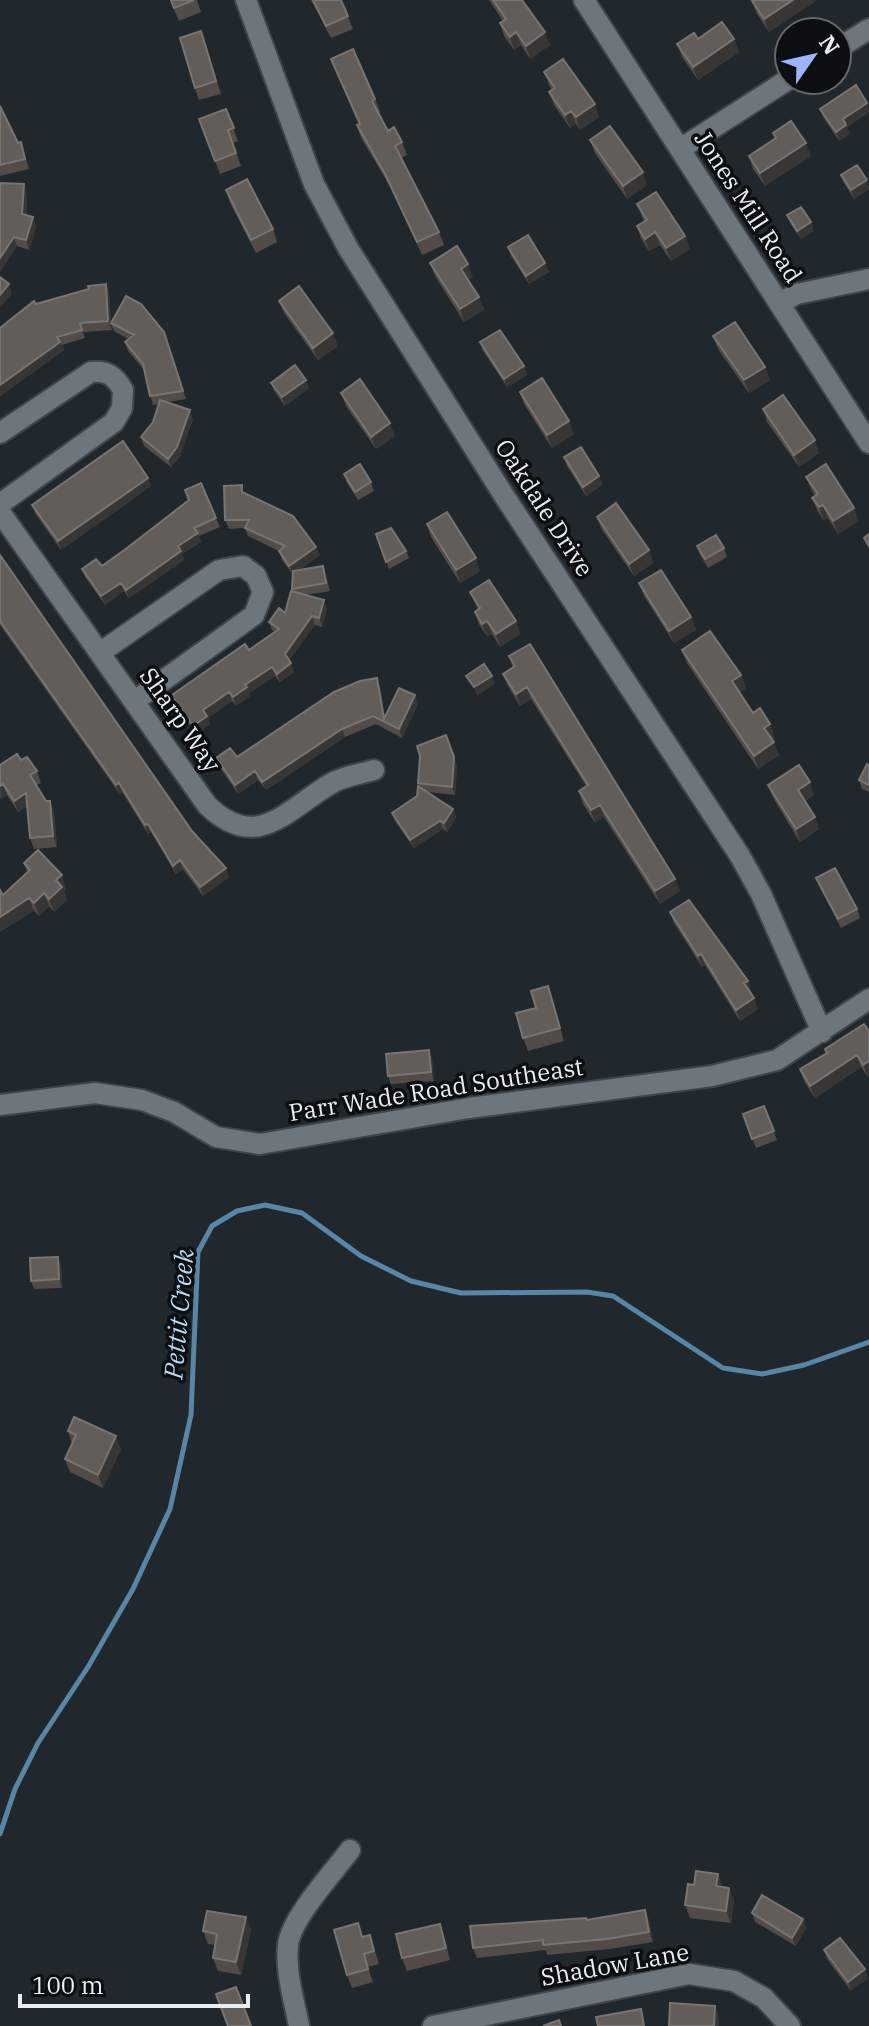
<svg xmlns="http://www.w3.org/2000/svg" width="869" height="2026" font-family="'IBM Plex Serif',serif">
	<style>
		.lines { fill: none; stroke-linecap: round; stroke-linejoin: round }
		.stream { stroke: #5986a6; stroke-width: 5 }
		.minor-casing { stroke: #3f454a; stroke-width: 24 }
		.minor { stroke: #6e767d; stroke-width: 20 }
		.wall { fill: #534b47 }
		.shaded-wall { fill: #383535 }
		.building { fill: #635d59; stroke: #787471; stroke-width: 2 }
		.labels { text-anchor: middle; stroke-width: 7; stroke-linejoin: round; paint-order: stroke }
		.street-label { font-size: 24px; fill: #e9eef2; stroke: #0c0f12 }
		.water-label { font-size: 26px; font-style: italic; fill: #b7d7f2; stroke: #0c0f12 }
	</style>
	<rect width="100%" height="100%" fill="#20272d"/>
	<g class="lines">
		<!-- stream -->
		<path class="stream" d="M 0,1834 L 15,1789 L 38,1743 L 88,1667 L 133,1589 L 170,1509 L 191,1415 L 198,1252 L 212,1226 L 237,1211 L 265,1205 L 302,1213 L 361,1256 L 411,1281 L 461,1293 L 587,1292 L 613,1296 L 723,1368 L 762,1374 L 804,1365 L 869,1342"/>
		<!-- minor casing -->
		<g class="minor-casing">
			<path id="minor" d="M 246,0 L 314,184 L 348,248 L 503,494 L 740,856 L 761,894 L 822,1032
				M 584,0 L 869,443
				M 837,49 L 869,29
				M 680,149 L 789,79
				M 779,303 L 797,294 L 869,279
				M 0,433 L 91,372 C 107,370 115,376 123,390 L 122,408 L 114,422 L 0,504
				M 0,512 L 207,805 C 257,854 287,809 332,783 C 344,776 360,774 374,770
				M 101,652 L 219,570 L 243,566 L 256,576 L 263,592 L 254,615 L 136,700
				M 0,1105 L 95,1093 L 142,1100 L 174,1112 L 216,1137 L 260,1144 L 469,1108 L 712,1076 L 777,1060 L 869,999
				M 299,2026 C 294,2000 285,1971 288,1945 C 291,1918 333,1873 350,1850
				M 433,2026 L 689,1974 L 734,1981 L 764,1998 L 790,2026"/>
		</g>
		<!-- minor -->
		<use href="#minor" class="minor"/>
	</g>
	<!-- wall -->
	<path class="wall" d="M 170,0 L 197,0 L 201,12 L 179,21 Z
		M 311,0 L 341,0 L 353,29 L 331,38 Z
		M 489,0 L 522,0 L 550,45 L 530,59 L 521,45 L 514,50 L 504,36 L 500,23 L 503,21 Z
		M 817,0 L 769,32 L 757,14 L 752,1 Z
		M 698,39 L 734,39 L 739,52 L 698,80 L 682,57 L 677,44 Z
		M 206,44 L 221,94 L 199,100 L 195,88 Z
		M 331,59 L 375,99 L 380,112 L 379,113 L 388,131 L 402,142 L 407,155 L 401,158 L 439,232 L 444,245 L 422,255 L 390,186 L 361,138 L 357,125 L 359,124 Z
		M 544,72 L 599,117 L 580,130 L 576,124 L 570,128 L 554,105 L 549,92 L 552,90 L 549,85 Z
		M 867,103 L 869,112 L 847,127 L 850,134 L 839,141 L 823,117 L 820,109 Z
		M 0,106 L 18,143 L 24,152 L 29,169 L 0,176 Z
		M 226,109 L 238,141 L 233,143 L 241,166 L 220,174 L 199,119 Z
		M 773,133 L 811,156 L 765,186 L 753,169 L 749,156 L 775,138 Z
		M 590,140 L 647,185 L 627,199 L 595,153 Z
		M 841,175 L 869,186 L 869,189 L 854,199 L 844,183 Z
		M 0,183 L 27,193 L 26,215 L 33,217 L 36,227 L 29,250 L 17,246 L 0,272 Z
		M 226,190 L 273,229 L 277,242 L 256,253 L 230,203 Z
		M 637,204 L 685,236 L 690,249 L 671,261 L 660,245 L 649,251 L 641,239 L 637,226 L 644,222 Z
		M 787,215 L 814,231 L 801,239 L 791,224 Z
		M 508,247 L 545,263 L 549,272 L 529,284 L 511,256 Z
		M 430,263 L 473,277 L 468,280 L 479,297 L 484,310 L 464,322 L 435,276 Z
		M 106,284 L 109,293 L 111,322 L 164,332 L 186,399 L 168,402 L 193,419 L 180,456 L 171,467 L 144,446 L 141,437 L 153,422 L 159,404 L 153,405 L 144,370 L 128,351 L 125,342 L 128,339 L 114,331 L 111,324 L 112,330 L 83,332 L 85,338 L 62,345 L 64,350 L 0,396 L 0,328 Z
		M 279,301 L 338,346 L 318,360 L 284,313 Z
		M 713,336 L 765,367 L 770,380 L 749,393 L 718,349 Z
		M 480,342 L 524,366 L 527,375 L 507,387 L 483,351 Z
		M 306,380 L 309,388 L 285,406 L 274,391 L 271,383 Z
		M 520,392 L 574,434 L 552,448 L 524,404 Z
		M 341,393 L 395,436 L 376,449 L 346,406 Z
		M 763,409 L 819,453 L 799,467 L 767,422 Z
		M 564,457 L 599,476 L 602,485 L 586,496 L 567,466 Z
		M 344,474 L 371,482 L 374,491 L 358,500 L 347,483 Z
		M 806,477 L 859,521 L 838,534 L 828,518 L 823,520 L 817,510 L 812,498 L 815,496 L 811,489 Z
		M 151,486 L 61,550 L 35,513 L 32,505 Z
		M 185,490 L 216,518 L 220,527 L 199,536 L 201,542 L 182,554 L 184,560 L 129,598 L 124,591 L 105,605 L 85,577 L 82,569 L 102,566 L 127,548 L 188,501 Z
		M 245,493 L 316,547 L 320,555 L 299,570 L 326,575 L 330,591 L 306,595 L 327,609 L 322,627 L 315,625 L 289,660 L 294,672 L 280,682 L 275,676 L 249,693 L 250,696 L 236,706 L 232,701 L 208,718 L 210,724 L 196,734 L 175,704 L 172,695 L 249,650 L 275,632 L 272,630 L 269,622 L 285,613 L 293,592 L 292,589 L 293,575 L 282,560 L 279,551 L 248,536 L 245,528 L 229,529 L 225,520 Z
		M 597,517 L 649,550 L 653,563 L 634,576 L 602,530 Z
		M 427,524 L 480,571 L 460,583 L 431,537 Z
		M 376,534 L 406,551 L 409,558 L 389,569 Z
		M 697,546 L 724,548 L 727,557 L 708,568 L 700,555 Z
		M 0,555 L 192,831 L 229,877 L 203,896 L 183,869 L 176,874 L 151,832 L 148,834 L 122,792 L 119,793 L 0,625 Z
		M 639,583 L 691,617 L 696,630 L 674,643 L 644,596 Z
		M 470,592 L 516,621 L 520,634 L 500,647 L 492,634 L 487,636 L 479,624 L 475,612 L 478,610 Z
		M 682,650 L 741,675 L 746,688 L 740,692 L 753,713 L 775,737 L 772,739 L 779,755 L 758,769 L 687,663 Z
		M 509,656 L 675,879 L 680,891 L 660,904 L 604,817 L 595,823 L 583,804 L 579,791 L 586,786 L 531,699 L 520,706 L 508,686 L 503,674 L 513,668 Z
		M 380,687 L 385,717 L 415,695 L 418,704 L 402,738 L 376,724 L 345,737 L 266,790 L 258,780 L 238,794 L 219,766 L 216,758 L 237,757 Z
		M 21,760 L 37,771 L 41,783 L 36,785 L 46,801 L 50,801 L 54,812 L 57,847 L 34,849 L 30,838 L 27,806 L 18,812 L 7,795 L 1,799 L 0,797 L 0,765 Z
		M 869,765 L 869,792 L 862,789 L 859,780 Z
		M 457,766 L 455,795 L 428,792 L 453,809 L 456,817 L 447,832 L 443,829 L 414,848 L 395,821 L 392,813 L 417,796 L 419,787 L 418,783 Z
		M 768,785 L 814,795 L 805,801 L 819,829 L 800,842 L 773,798 Z
		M 24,863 L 66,888 L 64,891 L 67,899 L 54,912 L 49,906 L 39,916 L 34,911 L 3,895 L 27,872 Z
		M 816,878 L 857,909 L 860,918 L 841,928 L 819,886 Z
		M 670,912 L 752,992 L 750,993 L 758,1009 L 740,1021 L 705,965 L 702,967 L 674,923 Z
		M 548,986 L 564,1041 L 528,1051 L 523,1038 L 536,1008 Z
		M 864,1024 L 868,1077 L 861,1067 L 815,1098 L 804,1081 L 800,1069 L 827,1053 L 825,1049 Z
		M 432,1059 L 434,1081 L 391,1084 L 388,1076 Z
		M 764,1106 L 777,1140 L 756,1148 L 743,1114 Z
		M 61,1266 L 62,1288 L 34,1289 L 31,1281 Z
		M 68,1431 L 121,1449 L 103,1488 L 70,1472 L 65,1459 L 72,1444 Z
		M 718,1874 L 722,1886 L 734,1900 L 731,1923 L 690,1918 L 685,1905 L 694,1885 Z
		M 752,1913 L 803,1919 L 806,1928 L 796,1946 L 755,1922 Z
		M 246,1917 L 251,1930 L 241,1975 L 218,1971 L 213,1958 L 216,1945 L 208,1944 L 203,1931 Z
		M 587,1920 L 649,1920 L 653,1942 L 610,1949 L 547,1955 L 546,1950 L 477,1958 L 473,1948 Z
		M 370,1935 L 379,1964 L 368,1967 L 373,1982 L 352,1988 L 347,1975 L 363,1937 Z
		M 444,1936 L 450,1960 L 407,1971 L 402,1958 Z
		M 824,1950 L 868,1978 L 851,1991 L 827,1959 Z"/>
	<!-- shaded-wall -->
	<path class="shaded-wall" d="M 793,0 L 817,0 L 769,32 L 764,19 Z
		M 516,32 L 521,45 L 514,50 L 510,37 Z
		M 545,32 L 550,45 L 530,59 L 526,46 Z
		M 734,39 L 739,52 L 698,80 L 693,67 Z
		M 867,103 L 869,112 L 847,127 L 850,134 L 839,141 L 836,132 L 843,119 Z
		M 595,104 L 599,117 L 580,130 L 576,117 Z
		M 571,111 L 576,124 L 570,128 L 565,115 Z
		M 806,143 L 811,156 L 765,186 L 760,173 Z
		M 643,172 L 647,185 L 627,199 L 623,186 Z
		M 867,180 L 869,189 L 854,199 L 851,190 Z
		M 24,184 L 27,193 L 26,224 L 22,214 Z
		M 33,217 L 36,227 L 29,250 L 26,240 Z
		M 811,222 L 814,231 L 801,239 L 797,231 Z
		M 655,232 L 660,245 L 649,251 L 645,239 Z
		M 685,236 L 690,249 L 671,261 L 666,248 Z
		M 14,237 L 17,246 L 0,272 L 0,258 Z
		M 545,263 L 549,272 L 529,284 L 526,276 Z
		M 468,264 L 473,277 L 465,281 L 461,269 Z
		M 9,284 L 12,294 L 0,308 L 0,295 Z
		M 106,284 L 109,293 L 112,330 L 108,321 Z
		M 479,297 L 484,310 L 464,322 L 460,309 Z
		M 333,333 L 338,346 L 318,360 L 313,348 Z
		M 60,342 L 64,350 L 0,396 L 0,385 Z
		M 524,366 L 527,375 L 507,387 L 504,379 Z
		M 765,367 L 770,380 L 749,393 L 744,380 Z
		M 306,380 L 309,388 L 285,406 L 282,397 Z
		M 190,410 L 193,419 L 180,456 L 171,467 L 168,459 Z
		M 569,421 L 574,434 L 552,448 L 547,435 Z
		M 390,423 L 395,436 L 376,449 L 371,437 Z
		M 815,440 L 819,453 L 799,467 L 794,455 Z
		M 599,476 L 602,485 L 586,496 L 583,487 Z
		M 148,478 L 151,486 L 61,550 L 58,541 Z
		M 823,505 L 828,518 L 823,520 L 819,507 Z
		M 854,508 L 859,521 L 838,534 L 833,521 Z
		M 198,533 L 201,542 L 182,554 L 184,560 L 129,598 L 126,590 L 178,546 Z
		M 316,547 L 320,555 L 293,575 L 289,566 Z
		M 649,550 L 653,563 L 634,576 L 629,564 Z
		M 476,558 L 480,571 L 460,583 L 456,570 Z
		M 121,583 L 124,591 L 105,605 L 101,596 Z
		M 324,600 L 327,609 L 322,627 L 319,618 Z
		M 312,616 L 315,625 L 288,662 L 285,654 Z
		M 691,617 L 696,630 L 674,643 L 669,631 Z
		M 487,621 L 492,634 L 487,636 L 482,624 Z
		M 516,621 L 520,634 L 500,647 L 496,634 Z
		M 291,663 L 294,672 L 280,682 L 277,674 Z
		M 272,667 L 275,676 L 249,693 L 250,696 L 236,706 L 233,697 L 245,685 Z
		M 741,675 L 746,688 L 737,694 L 732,681 Z
		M 492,676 L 495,684 L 477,696 L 474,687 Z
		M 377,678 L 380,687 L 386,723 L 384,719 Z
		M 527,687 L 531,699 L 520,706 L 516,694 Z
		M 229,692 L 232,701 L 208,718 L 210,724 L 196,734 L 193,726 L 203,710 Z
		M 415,695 L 418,704 L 402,738 L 399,729 Z
		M 770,724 L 775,737 L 769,741 L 764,728 Z
		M 342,729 L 345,737 L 266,790 L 262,782 Z
		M 774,742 L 779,755 L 758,769 L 754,756 Z
		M 454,757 L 457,766 L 455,795 L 452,787 Z
		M 255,771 L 258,780 L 238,794 L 235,785 Z
		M 810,782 L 814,795 L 803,803 L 798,790 Z
		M 119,783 L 122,792 L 119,793 L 116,785 Z
		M 3,784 L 7,795 L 1,799 L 0,786 Z
		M 26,793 L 30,804 L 18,812 L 14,801 Z
		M 50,801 L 54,812 L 57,847 L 53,836 Z
		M 600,805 L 604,817 L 595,823 L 591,810 Z
		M 453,809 L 456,817 L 447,832 L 444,823 Z
		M 815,817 L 819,829 L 800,842 L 796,829 Z
		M 440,821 L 443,829 L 414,848 L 410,840 Z
		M 148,824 L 151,832 L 148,834 L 145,825 Z
		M 180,860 L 183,869 L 176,874 L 173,866 Z
		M 226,868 L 229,877 L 203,896 L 200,887 Z
		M 62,875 L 66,888 L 64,891 L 67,899 L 54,912 L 49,899 L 56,880 Z
		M 675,879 L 680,891 L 660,904 L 655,891 Z
		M 44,893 L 49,906 L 39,916 L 34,903 Z
		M 29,898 L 34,911 L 0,932 L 0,917 Z
		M 701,954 L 705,965 L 702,967 L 698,956 Z
		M 748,981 L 752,992 L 748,994 L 744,983 Z
		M 754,998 L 758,1009 L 740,1021 L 736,1010 Z
		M 429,1050 L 432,1059 L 434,1081 L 431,1072 Z
		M 857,1055 L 861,1067 L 815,1098 L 810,1086 Z
		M 869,1061 L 869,1076 L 868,1077 L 863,1065 Z
		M 58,1257 L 61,1266 L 62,1288 L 59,1279 Z
		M 116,1436 L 121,1449 L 103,1488 L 98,1475 Z
		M 718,1874 L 722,1886 L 716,1886 Z
		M 729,1888 L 734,1900 L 731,1923 L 726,1911 Z
		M 645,1910 L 649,1920 L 653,1942 L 649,1932 Z
		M 246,1917 L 251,1930 L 241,1975 L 236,1962 Z
		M 803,1919 L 806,1928 L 796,1946 L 792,1938 Z
		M 440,1924 L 444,1936 L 450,1960 L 446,1948 Z
		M 865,1969 L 868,1978 L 851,1991 L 848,1982 Z
		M 715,2006 L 719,2018 L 719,2026 L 714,2026 Z"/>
	<!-- building -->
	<path class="building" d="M 171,0 L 194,0 L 174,8 Z
		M 313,0 L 341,0 L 348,16 L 326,26 Z
		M 493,0 L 522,0 L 545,32 L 526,46 L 516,32 L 510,37 L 500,23 L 506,19 Z
		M 754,0 L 793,0 L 764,19 L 752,1 Z
		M 722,22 L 734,39 L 693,67 L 677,44 L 694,33 L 698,39 Z
		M 201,31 L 216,81 L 195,88 L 180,38 Z
		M 353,49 L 375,99 L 372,101 L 388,131 L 394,127 L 402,142 L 395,146 L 439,232 L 417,242 L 385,174 L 357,125 L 360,124 L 331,59 Z
		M 563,59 L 595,104 L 576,117 L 571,111 L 565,115 L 549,92 L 555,88 L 544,72 Z
		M 856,85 L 867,103 L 843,119 L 846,125 L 836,132 L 820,109 Z
		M 0,106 L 18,143 L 21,142 L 25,159 L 0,165 Z
		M 226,109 L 234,128 L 228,130 L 236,153 L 215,161 L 199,119 Z
		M 791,121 L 806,143 L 760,173 L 749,156 L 776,138 L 773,133 Z
		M 610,126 L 643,172 L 623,186 L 590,140 Z
		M 857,165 L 867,180 L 851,190 L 841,175 Z
		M 247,179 L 273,229 L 251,240 L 226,190 Z
		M 0,183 L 24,184 L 22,214 L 33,217 L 26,240 L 14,237 L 0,258 Z
		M 656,192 L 685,236 L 666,248 L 655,232 L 645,239 L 637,226 L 647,220 L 637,204 Z
		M 801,207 L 811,222 L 797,231 L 787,215 Z
		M 528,235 L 545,263 L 526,276 L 508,247 Z
		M 457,246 L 468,264 L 461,269 L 479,297 L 460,309 L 430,263 Z
		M 0,277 L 9,284 L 0,295 Z
		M 106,284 L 108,321 L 80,323 L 82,330 L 57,337 L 60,342 L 0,385 L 0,328 L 34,301 L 36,304 L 89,289 L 88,286 Z
		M 299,286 L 333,333 L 313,348 L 279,301 Z
		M 126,296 L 141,304 L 164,332 L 183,391 L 150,396 L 143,364 L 125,342 L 134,335 L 111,323 Z
		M 735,322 L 765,367 L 744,380 L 713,336 Z
		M 500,330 L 524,366 L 504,379 L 480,342 Z
		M 295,365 L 306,380 L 282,397 L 271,383 Z
		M 542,378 L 569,421 L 547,435 L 520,392 Z
		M 360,379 L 390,423 L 371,437 L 341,393 Z
		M 783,395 L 815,440 L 794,455 L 763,409 Z
		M 160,400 L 190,410 L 177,447 L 168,459 L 141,437 L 153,422 Z
		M 123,441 L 148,478 L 58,541 L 32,505 Z
		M 581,447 L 599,476 L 583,487 L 564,457 Z
		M 360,464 L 371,482 L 355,492 L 344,474 Z
		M 826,464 L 854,508 L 833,521 L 823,505 L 819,507 L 812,498 L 818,494 L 806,477 Z
		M 201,483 L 216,518 L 194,528 L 198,533 L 178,546 L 181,551 L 126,590 L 121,583 L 101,596 L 82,569 L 96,559 L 102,566 L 127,548 L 189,500 L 185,490 Z
		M 242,485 L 242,492 L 293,516 L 316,547 L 289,566 L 279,551 L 285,546 L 245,528 L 249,520 L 225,520 L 224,486 Z
		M 616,503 L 649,550 L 629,564 L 597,517 Z
		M 447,512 L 476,558 L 456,570 L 427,524 Z
		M 391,528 L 406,551 L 386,562 L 376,534 Z
		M 869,534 L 869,546 L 864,538 Z
		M 716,535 L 724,548 L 705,559 L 697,546 Z
		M 0,555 L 192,831 L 226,868 L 200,887 L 180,860 L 173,866 L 148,824 L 145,825 L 119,783 L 116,785 L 0,621 Z
		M 323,566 L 326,583 L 292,589 L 293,571 Z
		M 661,570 L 691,617 L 669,631 L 639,583 Z
		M 489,580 L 516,621 L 496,634 L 487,621 L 482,624 L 475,612 L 480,608 L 470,592 Z
		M 291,591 L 324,600 L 319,618 L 312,616 L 285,654 L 291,663 L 277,674 L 272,667 L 245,685 L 247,687 L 233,697 L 229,692 L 203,710 L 207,716 L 193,726 L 172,695 L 245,644 L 249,650 L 279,629 L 269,622 L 279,608 L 285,613 Z
		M 710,631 L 741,675 L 732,681 L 753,713 L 760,708 L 770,724 L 764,728 L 774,742 L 754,756 L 682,650 Z
		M 530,644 L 675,879 L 655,891 L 600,805 L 591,810 L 579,791 L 588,785 L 527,687 L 516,694 L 503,674 L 515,666 L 509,656 Z
		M 484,664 L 492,676 L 474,687 L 466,676 Z
		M 377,678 L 384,719 L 399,688 L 415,695 L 399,729 L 373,716 L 342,729 L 262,782 L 255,771 L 235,785 L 216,758 L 230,748 L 237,757 L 334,692 L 360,681 Z
		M 446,735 L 454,757 L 452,787 L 418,783 L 420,756 L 417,746 Z
		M 17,754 L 21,760 L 27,757 L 37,771 L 30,775 L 46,801 L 50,801 L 53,836 L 30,838 L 26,793 L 14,801 L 3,784 L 0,786 L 0,765 Z
		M 867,764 L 869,765 L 869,785 L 859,780 Z
		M 799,765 L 810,782 L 798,790 L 815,817 L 796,829 L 768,785 Z
		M 418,786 L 453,809 L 444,823 L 440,821 L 410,840 L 392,813 L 417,796 Z
		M 38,850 L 62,875 L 56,880 L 62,887 L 49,899 L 44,893 L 34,903 L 29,898 L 0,917 L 0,890 L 3,895 L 30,870 L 24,863 Z
		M 835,868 L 857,909 L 838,919 L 816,878 Z
		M 689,900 L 748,981 L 744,983 L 754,998 L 736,1010 L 701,954 L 698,956 L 670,912 Z
		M 548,986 L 560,1028 L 523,1038 L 516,1013 L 536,1008 L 531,991 Z
		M 864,1024 L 869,1031 L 869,1061 L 863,1065 L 857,1055 L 810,1086 L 800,1069 L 827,1053 L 825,1049 Z
		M 429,1050 L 431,1072 L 388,1076 L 386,1054 Z
		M 764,1106 L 774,1131 L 752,1139 L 743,1114 Z
		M 58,1257 L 59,1279 L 31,1281 L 30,1258 Z
		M 74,1417 L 116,1436 L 98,1475 L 65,1459 L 76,1435 L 68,1431 Z
		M 696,1871 L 718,1874 L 716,1886 L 729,1888 L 726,1911 L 685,1905 L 688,1884 L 694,1885 Z
		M 762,1895 L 803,1919 L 792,1938 L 752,1913 Z
		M 645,1910 L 649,1932 L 607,1939 L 543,1945 L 543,1940 L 473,1948 L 470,1926 L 586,1918 L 587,1920 Z
		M 207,1911 L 246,1917 L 236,1962 L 213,1958 L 217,1934 L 203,1931 Z
		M 358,1923 L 362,1937 L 370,1935 L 374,1951 L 364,1954 L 368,1969 L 347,1975 L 334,1930 Z
		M 440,1924 L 446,1948 L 402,1958 L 396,1934 Z
		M 840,1938 L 865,1969 L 848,1982 L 824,1950 Z
		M 236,1987 L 251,2026 L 228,2026 L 216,1994 Z
		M 670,2003 L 715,2006 L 714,2026 L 669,2026 Z
		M 641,2009 L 644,2026 L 598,2026 L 596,2017 Z
		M 559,2020 L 561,2026 L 543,2026 Z"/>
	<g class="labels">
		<!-- street labels -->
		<g class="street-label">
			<text transform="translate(748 207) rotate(57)" y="8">Jones Mill Road</text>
			<text transform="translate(544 508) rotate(57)" y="8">Oakdale Drive</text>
			<text transform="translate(180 720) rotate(55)" y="8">Sharp Way</text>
			<text transform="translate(436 1090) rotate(-9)" y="8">Parr Wade Road Southeast</text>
			<text transform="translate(615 1965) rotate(-10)" y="8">Shadow Lane</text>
		</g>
		<!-- water labels -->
		<g class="water-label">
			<text transform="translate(179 1314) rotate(-85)" y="9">Pettit Creek</text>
		</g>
	</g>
	<!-- north arrow -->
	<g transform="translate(813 56) rotate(56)"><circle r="38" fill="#0c0f12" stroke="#64686c" stroke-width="2"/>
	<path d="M0-6L14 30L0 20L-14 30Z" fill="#9eb3fd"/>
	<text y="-12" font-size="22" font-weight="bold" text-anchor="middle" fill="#e9eef2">N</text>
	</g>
	<!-- scale -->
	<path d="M20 1994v12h228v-12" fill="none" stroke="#e9eef2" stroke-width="4"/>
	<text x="32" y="1994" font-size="24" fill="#e9eef2" stroke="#0c0f12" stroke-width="6" paint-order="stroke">100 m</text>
</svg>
